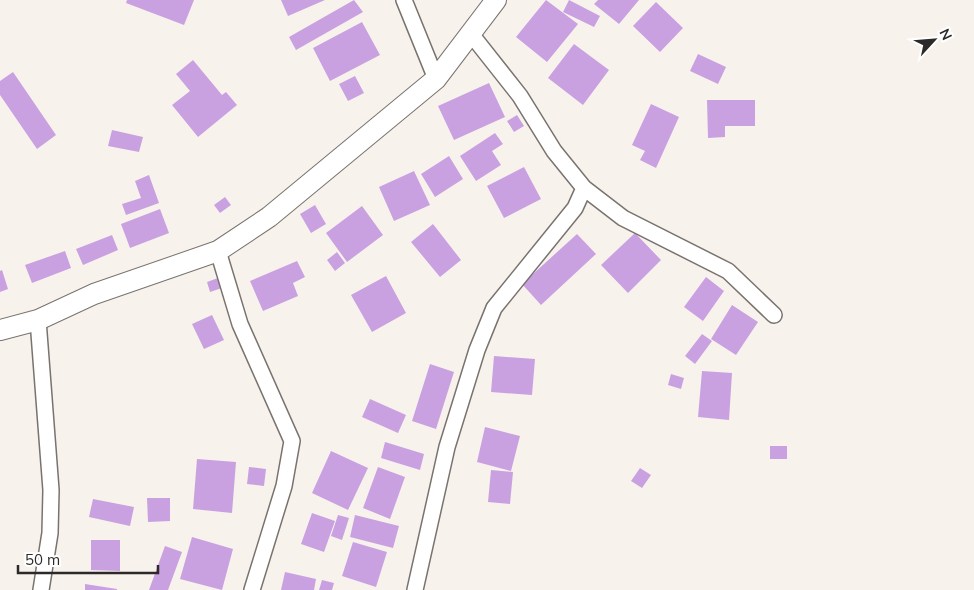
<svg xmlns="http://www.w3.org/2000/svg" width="974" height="590" font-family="Mulish,sans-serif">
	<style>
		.building { fill: #c9a1e1 }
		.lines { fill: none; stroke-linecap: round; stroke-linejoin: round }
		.minor-casing { stroke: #79736f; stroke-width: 18 }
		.tertiary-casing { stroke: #79736f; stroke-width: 22 }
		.minor { stroke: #fff; stroke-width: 15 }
		.tertiary { stroke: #fff; stroke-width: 20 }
	</style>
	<rect width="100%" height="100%" fill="#f8f2ed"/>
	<!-- building -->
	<path class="building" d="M 127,0 L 194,0 L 184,25 L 126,3 Z
		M 281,0 L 325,0 L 288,16 Z
		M 354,0 L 363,12 L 296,50 L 289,37 Z
		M 546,0 L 578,24 L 547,62 L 516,37 Z
		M 569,0 L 600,16 L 594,27 L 563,12 Z
		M 598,0 L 639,0 L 619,24 L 594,4 Z
		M 656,2 L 683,28 L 660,52 L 633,26 Z
		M 362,22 L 380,55 L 330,81 L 313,48 Z
		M 574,44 L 609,70 L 583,105 L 548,78 Z
		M 698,54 L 726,67 L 718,84 L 690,71 Z
		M 193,60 L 222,95 L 226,92 L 237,105 L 198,137 L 172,105 L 190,91 L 176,74 Z
		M 13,72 L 56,135 L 37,149 L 0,95 L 0,81 Z
		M 355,76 L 364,93 L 348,101 L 339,84 Z
		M 489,83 L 505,117 L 454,140 L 438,106 Z
		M 707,100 L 755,100 L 755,126 L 725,126 L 725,137 L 708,138 Z
		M 651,104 L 679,117 L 656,168 L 640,160 L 645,151 L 632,145 Z
		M 517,115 L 524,126 L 514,132 L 507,121 Z
		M 112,130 L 143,137 L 139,152 L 108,146 Z
		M 495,133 L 503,144 L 492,151 L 501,165 L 476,181 L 460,156 Z
		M 449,156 L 463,179 L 435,197 L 421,174 Z
		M 524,167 L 541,199 L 504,218 L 487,186 Z
		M 414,171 L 430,205 L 394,221 L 379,187 Z
		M 149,175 L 159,203 L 126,215 L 122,204 L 141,198 L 135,181 Z
		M 225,197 L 231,205 L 220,213 L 214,205 Z
		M 315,205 L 326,224 L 311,233 L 300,214 Z
		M 362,206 L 383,235 L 347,262 L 326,233 Z
		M 160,209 L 169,233 L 130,248 L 121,224 Z
		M 433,224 L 461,260 L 440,277 L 411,242 Z
		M 635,233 L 661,260 L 628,293 L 601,265 Z
		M 577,234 L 596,254 L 541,305 L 522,284 Z
		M 112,235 L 118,250 L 83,265 L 76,249 Z
		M 65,251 L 71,268 L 32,283 L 25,265 Z
		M 337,252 L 345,263 L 335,271 L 327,260 Z
		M 297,261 L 305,277 L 293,283 L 298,296 L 263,311 L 250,281 Z
		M 2,270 L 8,289 L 0,292 L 0,271 Z
		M 386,276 L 406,313 L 372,332 L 351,295 Z
		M 706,277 L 724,291 L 703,321 L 684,307 Z
		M 218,278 L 222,288 L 210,292 L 207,282 Z
		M 732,305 L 758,322 L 736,355 L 711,339 Z
		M 212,315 L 224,340 L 204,349 L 192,324 Z
		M 702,334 L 712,341 L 695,364 L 685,356 Z
		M 494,356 L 535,359 L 532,395 L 491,392 Z
		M 430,364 L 454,372 L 436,429 L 412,421 Z
		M 702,371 L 732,373 L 729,420 L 698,417 Z
		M 671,374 L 684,378 L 681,389 L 668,385 Z
		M 370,399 L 406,415 L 398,433 L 362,417 Z
		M 485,427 L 520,436 L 511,471 L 477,462 Z
		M 385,442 L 424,454 L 420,470 L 381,458 Z
		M 770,446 L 787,446 L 787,459 L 770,459 Z
		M 331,451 L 368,468 L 348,510 L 312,493 Z
		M 197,459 L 236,462 L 232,513 L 193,509 Z
		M 249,467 L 266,469 L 264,486 L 247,484 Z
		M 378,467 L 405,477 L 390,519 L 363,508 Z
		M 640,468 L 651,475 L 642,488 L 631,481 Z
		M 491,470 L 513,472 L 510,504 L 488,502 Z
		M 147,498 L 170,498 L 170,521 L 148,522 Z
		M 93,499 L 134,507 L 130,526 L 89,517 Z
		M 312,513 L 335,521 L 324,552 L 301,544 Z
		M 338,515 L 349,518 L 342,540 L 331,536 Z
		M 355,515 L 399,526 L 393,548 L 350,537 Z
		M 192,537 L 233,549 L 222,590 L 180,579 Z
		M 91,540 L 120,540 L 120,571 L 91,570 Z
		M 353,542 L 387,552 L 376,587 L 342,576 Z
		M 165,546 L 182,552 L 168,590 L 149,590 Z
		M 285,572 L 316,579 L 314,590 L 281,590 Z
		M 322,580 L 334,583 L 332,590 L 319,590 Z
		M 85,584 L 117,589 L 117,590 L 85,590 Z"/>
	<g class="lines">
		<!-- minor casing -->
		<g class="minor-casing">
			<path id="minor" d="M 404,0 L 436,79
				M 471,34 L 520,96 L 554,151 L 584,188 L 623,218 L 728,271 L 774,315
				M 218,251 L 240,324 L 292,441 L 284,486 L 252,590
				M 38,320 L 51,490 L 50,533 L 41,590
				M 415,590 L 447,447 L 477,350 L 494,308 L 575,208 L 584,188"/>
		</g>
		<!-- tertiary casing -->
		<g class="tertiary-casing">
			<path id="tertiary" d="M 0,330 L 38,320 L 94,294 L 218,251 L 269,217 L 436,79 L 496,0"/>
		</g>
		<!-- minor -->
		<use href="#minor" class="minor"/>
		<!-- tertiary -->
		<use href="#tertiary" class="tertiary"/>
	</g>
	<!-- north arrow -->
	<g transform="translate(934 40) rotate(64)" stroke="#ffffff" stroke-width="4" paint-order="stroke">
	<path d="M0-4L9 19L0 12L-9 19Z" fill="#2c2a28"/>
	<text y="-8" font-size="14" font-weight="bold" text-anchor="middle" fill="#2c2a28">N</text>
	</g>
	<!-- scale -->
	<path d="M18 565v8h140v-8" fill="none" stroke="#2c2a28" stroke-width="2.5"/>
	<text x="25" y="565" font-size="15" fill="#2c2a28" stroke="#ffffff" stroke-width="4" paint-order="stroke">50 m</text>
</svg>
